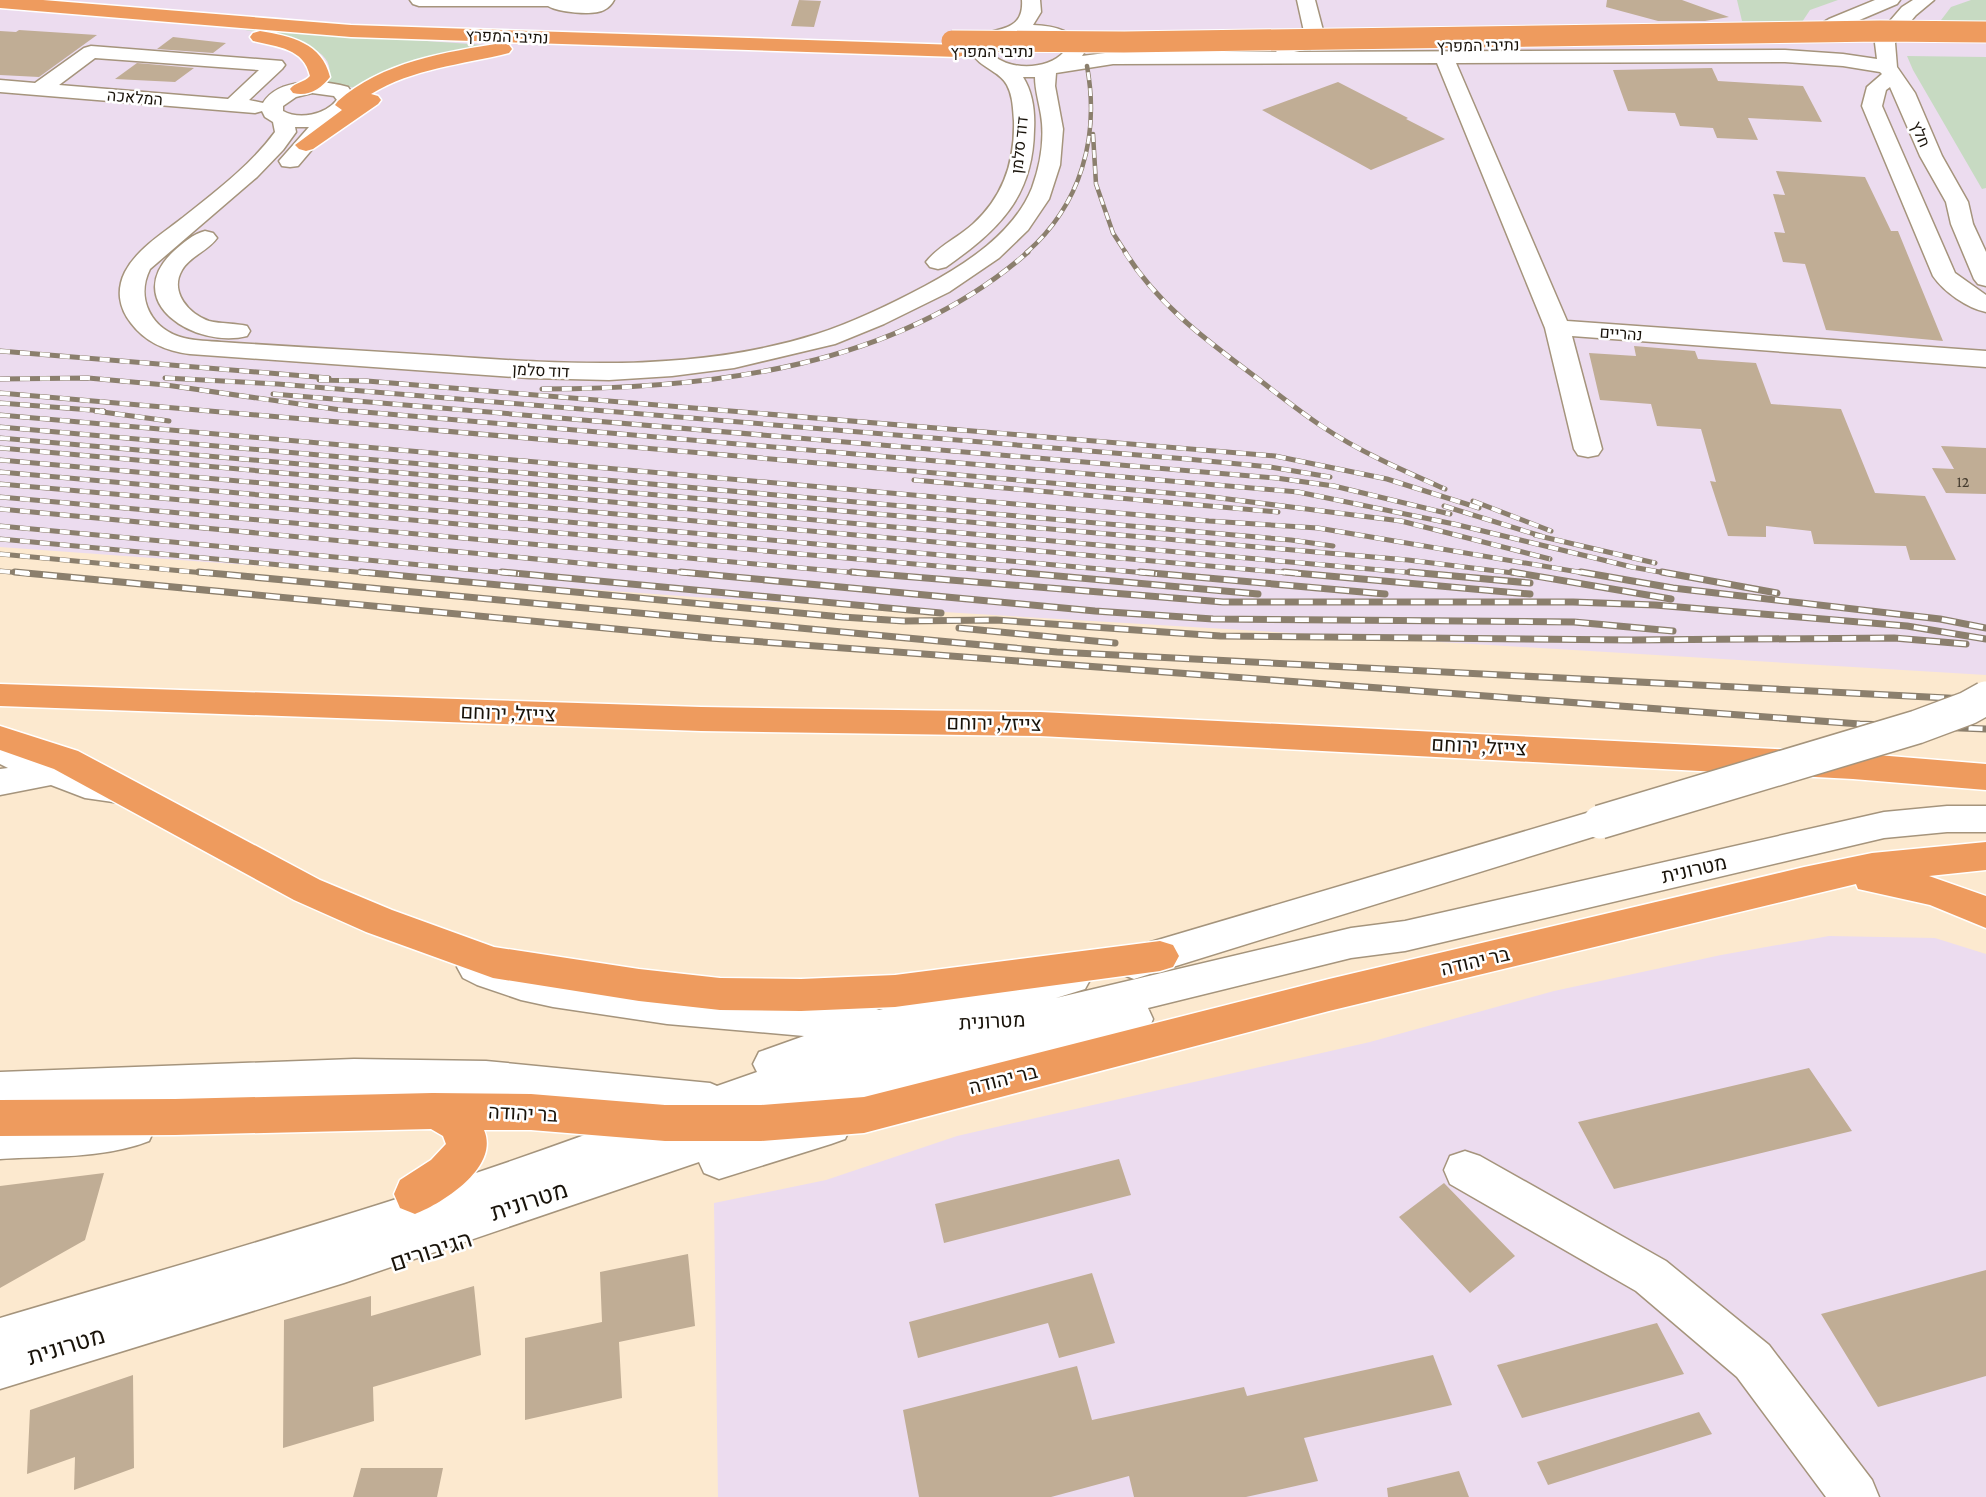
<svg xmlns="http://www.w3.org/2000/svg" width="1986" height="1497" font-family="'Crimson Pro',Heebo,serif">
	<style>
		.industrial { fill: #ecdcef }
		.green { fill: #c7dac2 }
		.building { fill: #c0ad95 }
		.lines { fill: none; stroke-linecap: round; stroke-linejoin: round }
		.minor-casing { stroke: #a5947c; stroke-width: 3 }
		.highway-casing { stroke: #fff; stroke-width: 3 }
		.minor { fill: #fff; fill-rule: evenodd }
		.highway { fill: #ee9b5e; fill-rule: evenodd }
		.rail-far2-casing { stroke: #8b7f6d; stroke-width: 4.5 }
		.rail-far1-casing { stroke: #8b7f6d; stroke-width: 5 }
		.rail-casing { stroke: #8b7f6d; stroke-width: 7 }
		.rail-far2 { stroke: #fff; stroke-width: 3; stroke-dasharray: 8; stroke-linecap: butt }
		.rail-far1 { stroke: #fff; stroke-width: 4; stroke-dasharray: 10; stroke-linecap: butt }
		.rail { stroke: #fff; stroke-width: 4.5; stroke-dasharray: 14; stroke-linecap: butt }
		.minor-bridge-casing { stroke: #a5947c; stroke-width: 36; stroke-linecap: butt }
		.highway-bridge-casing { stroke: #fff; stroke-width: 23; stroke-linecap: butt }
		.minor-bridge { stroke: #fff; stroke-width: 33 }
		.highway-bridge { stroke: #ee9b5e; stroke-width: 21 }
		.labels { text-anchor: middle; stroke-width: 5; stroke-linejoin: round; paint-order: stroke }
		.far-street-label { font-size: 16px; fill: #19130a; stroke: #fff }
		.number-label { font-size: 16px; fill: #433a2d }
		.street-label { font-size: 20px; fill: #19130a; stroke: #fff }
		.near-street-label { font-size: 24px; fill: #19130a; stroke: #fff }
	</style>
	<rect width="100%" height="100%" fill="#fce9cf"/>
	<!-- industrial -->
	<path class="industrial" d="M 0,0 L 1986,0 L 1986,675 L 695,597 L 0,547 Z
		M 1829,936 L 1935,938 L 1986,954 L 1986,1497 L 718,1497 L 714,1203 L 826,1180 L 957,1136 L 1370,1042 L 1554,991 L 1721,955 Z"/>
	<!-- green -->
	<path class="green" d="M 1737,0 L 1838,0 L 1810,10 L 1802,22 L 1742,21 Z
		M 1971,0 L 1986,0 L 1986,28 L 1935,28 L 1951,7 Z
		M 234,28 L 485,45 L 445,55 L 355,88 L 326,82 C 348,42 260,33 234,28 Z
		M 1907,56 L 1986,57 L 1986,188 L 1982,189 L 1913,70 Z"/>
	<!-- building -->
	<path class="building" d="M 799,0 L 821,1 L 814,27 L 791,26 Z
		M 1607,0 L 1682,0 L 1729,17 L 1705,21 L 1658,21 L 1606,7 Z
		M 19,30 L 97,35 L 39,77 L 0,75 L 0,31 L 16,32 Z
		M 173,37 L 226,43 L 213,53 L 157,49 Z
		M 137,63 L 194,68 L 175,82 L 115,79 Z
		M 1712,68 L 1718,81 L 1803,86 L 1822,122 L 1748,118 L 1758,140 L 1717,138 L 1713,128 L 1680,126 L 1675,113 L 1628,111 L 1613,70 Z
		M 1338,82 L 1408,118 L 1406,119 L 1445,139 L 1371,170 L 1262,110 Z
		M 1776,171 L 1865,177 L 1891,231 L 1898,231 L 1943,341 L 1826,330 L 1805,264 L 1783,262 L 1774,232 L 1785,233 L 1773,194 L 1785,195 Z
		M 1634,346 L 1695,351 L 1698,359 L 1756,363 L 1771,404 L 1841,409 L 1875,493 L 1925,496 L 1956,560 L 1910,560 L 1906,546 L 1814,544 L 1811,531 L 1766,526 L 1766,537 L 1728,536 L 1710,481 L 1716,482 L 1701,429 L 1657,426 L 1651,404 L 1600,400 L 1589,353 L 1636,356 Z
		M 1941,446 L 1986,448 L 1986,494 L 1946,493 L 1932,468 L 1954,469 Z
		M 1809,1068 L 1852,1131 L 1614,1189 L 1578,1122 Z
		M 1119,1159 L 1131,1195 L 944,1243 L 935,1204 Z
		M 104,1173 L 85,1240 L 0,1288 L 0,1186 Z
		M 1444,1183 L 1515,1256 L 1470,1293 L 1399,1217 Z
		M 688,1254 L 695,1326 L 619,1342 L 622,1398 L 525,1420 L 525,1338 L 602,1322 L 600,1272 Z
		M 1986,1270 L 1986,1376 L 1878,1407 L 1821,1314 Z
		M 1092,1273 L 1115,1343 L 1059,1358 L 1048,1323 L 918,1358 L 909,1322 Z
		M 474,1286 L 481,1355 L 373,1387 L 374,1421 L 283,1448 L 284,1320 L 371,1296 L 371,1316 Z
		M 1657,1323 L 1684,1374 L 1522,1418 L 1497,1365 Z
		M 1433,1355 L 1452,1405 L 1304,1438 L 1318,1481 L 1246,1497 L 1134,1497 L 1129,1476 L 1051,1497 L 919,1497 L 903,1410 L 1077,1366 L 1092,1420 L 1244,1387 L 1247,1396 Z
		M 133,1375 L 134,1468 L 74,1490 L 75,1457 L 27,1474 L 30,1410 Z
		M 1699,1412 L 1712,1434 L 1548,1485 L 1537,1462 Z
		M 361,1468 L 443,1468 L 437,1497 L 353,1497 Z
		M 1459,1471 L 1469,1497 L 1388,1497 L 1387,1488 Z"/>
	<g class="lines">
		<!-- minor casing -->
		<g class="minor-casing">
			<path id="minor" d="M 410,0 L 614,0 C 612,4 608,8 604,10 C 593,16 558,12 548,6 L 419,6 L 413,4 Z
				M 1022,0 L 1040,0 L 1041,12 L 1033,25 C 1055,26 1076,30 1084,53 L 1082,56 L 1113,52 L 1277,52 L 1271,47 L 1274,43 L 1298,40 L 1305,36 L 1297,0 L 1315,0 L 1325,38 L 1310,49 L 1294,52 L 1785,50 L 1843,54 L 1877,59 L 1875,43 L 1883,29 L 1902,7 L 1913,0 L 1934,0 L 1916,15 L 1899,35 L 1895,43 L 1897,67 L 1915,93 L 1942,156 L 1968,202 L 1973,224 L 1986,252 L 1986,286 L 1978,284 L 1974,279 L 1951,224 L 1946,202 L 1920,156 L 1890,87 L 1886,90 L 1882,106 L 1955,273 L 1986,295 L 1986,312 C 1967,308 1944,292 1933,276 L 1862,106 L 1867,87 L 1882,74 L 1880,72 L 1843,66 L 1785,62 L 1456,63 L 1567,321 L 1986,351 L 1986,367 L 1572,336 L 1602,449 L 1598,455 L 1588,457 L 1578,455 L 1574,449 L 1545,328 L 1437,63 L 1113,64 L 1056,73 L 1055,86 L 1063,129 L 1060,165 L 1049,199 L 1028,230 L 999,258 L 949,292 L 884,324 L 835,344 L 734,368 L 672,376 L 609,380 L 529,378 L 190,354 C 167,351 146,343 131,323 C 119,308 116,290 125,272 C 137,249 162,234 181,219 C 215,192 250,166 275,132 L 273,122 L 265,117 L 262,111 L 255,113 L 0,92 L 0,80 L 35,83 L 84,48 L 91,46 L 282,61 L 285,65 L 282,69 L 249,100 L 263,103 C 279,77 323,80 348,87 L 357,100 L 349,112 L 331,127 L 298,166 L 290,167 L 282,166 L 279,161 L 309,127 L 295,127 L 296,132 L 283,150 L 257,177 L 150,269 C 135,299 152,330 184,338 C 196,341 209,341 221,342 C 296,347 372,351 447,356 C 571,365 697,372 817,334 C 854,322 891,304 925,286 C 966,264 1014,233 1032,188 C 1040,166 1045,139 1041,115 C 1039,102 1035,90 1035,77 L 1023,77 C 1033,93 1035,112 1034,130 C 1033,198 998,230 946,267 L 938,269 L 930,267 L 926,262 C 937,247 959,237 973,224 C 1003,197 1015,162 1014,121 C 1013,109 1013,96 1007,85 C 1000,71 980,68 971,52 C 975,19 1025,43 1022,0 ZM 1020,36 C 1036,36 1058,34 1064,52 C 1047,71 1006,71 990,52 L 990,47 L 998,42 ZM 95,58 L 259,70 L 228,99 L 59,85 ZM 312,93 L 334,96 L 337,100 C 325,115 299,120 283,111 L 283,106 L 296,97 Z
				M 1875,0 L 1900,0 L 1897,4 L 1843,27 C 1831,37 1807,39 1791,35 L 1789,31 L 1791,27 C 1804,24 1819,27 1829,19 Z
				M 205,231 L 213,233 L 217,238 C 208,251 190,256 182,270 C 169,292 189,314 209,321 C 221,324 235,323 247,326 L 250,331 L 247,336 C 196,349 119,302 174,251 C 183,243 193,234 205,231 Z
				M 0,739 L 89,773 L 132,781 L 137,790 L 132,799 L 120,803 L 85,798 L 51,785 L 0,795 L 0,769 L 8,768 L 0,764 Z
				M 1947,806 L 1986,806 L 1986,832 L 1947,832 L 1884,838 L 1405,951 L 1351,958 L 1148,1008 L 1153,1019 L 1148,1031 L 1134,1036 L 844,1113 L 851,1126 L 845,1139 L 831,1144 L 719,1179 L 704,1173 L 699,1162 L 344,1283 L 0,1389 L 0,1318 C 215,1254 433,1194 643,1113 L 486,1097 L 354,1095 L 0,1108 L 0,1072 L 354,1059 L 486,1061 L 710,1083 L 717,1086 L 757,1072 L 753,1064 L 759,1052 L 804,1036 L 667,1024 L 553,1007 L 521,1000 L 477,985 L 463,978 L 457,967 L 463,956 L 476,951 L 509,965 L 536,972 L 633,987 L 734,998 L 868,1006 L 879,1010 L 1072,962 L 1085,967 L 1091,978 L 1085,989 L 1056,998 L 1351,928 L 1405,921 L 1884,812 Z
				M 1600,809 L 1612,813 L 1617,822 L 1612,831 L 1134,979 L 1121,974 L 1115,963 L 1121,952 L 1134,947 Z
				M 135,1110 L 149,1115 L 155,1128 L 149,1141 C 103,1159 49,1156 0,1159 L 0,1121 L 87,1117 Z
				M 1465,1151 L 1480,1156 L 1666,1261 L 1769,1345 L 1872,1480 L 1879,1497 L 1826,1497 L 1737,1377 L 1636,1291 L 1450,1184 L 1444,1170 L 1450,1156 Z"/>
		</g>
		<!-- highway casing -->
		<g class="highway-casing">
			<path id="highway" d="M 0,0 L 43,0 L 351,25 L 958,45 L 965,47 L 968,51 L 965,55 L 958,57 L 351,37 L 0,8 Z
				M 260,31 C 291,36 322,43 330,77 C 321,89 308,97 293,93 L 290,89 C 295,82 304,83 310,76 C 304,48 277,47 253,41 L 250,37 L 253,33 Z
				M 502,43 L 509,45 L 512,49 L 509,53 C 461,65 414,68 371,94 L 378,96 L 381,100 L 378,104 L 313,149 L 306,151 L 299,149 L 295,145 L 342,110 L 335,105 L 338,101 C 382,62 445,52 502,43 Z
				M 0,684 L 701,707 L 1040,712 L 1853,753 L 1986,764 L 1986,790 L 1853,779 L 1040,736 L 701,731 L 0,706 Z
				M 0,726 L 78,751 L 320,880 L 392,910 L 494,947 L 639,969 L 720,978 L 801,979 L 895,975 L 1160,941 L 1173,945 L 1179,956 L 1173,967 L 1160,971 L 895,1007 L 801,1011 L 720,1010 L 639,1001 L 493,978 L 366,932 L 294,900 L 54,769 L 0,750 Z
				M 1986,842 L 1986,870 L 1929,876 L 1986,896 L 1986,928 L 1930,905 L 1858,889 L 1856,884 L 1329,1011 L 864,1133 L 761,1141 L 665,1141 L 531,1130 L 484,1130 C 500,1167 443,1203 415,1214 L 400,1208 L 394,1194 L 400,1180 L 431,1160 L 446,1144 L 443,1136 L 431,1129 L 175,1135 L 0,1136 L 0,1100 L 175,1099 L 432,1093 L 531,1094 L 665,1105 L 761,1105 L 864,1097 L 1329,979 L 1804,867 L 1872,853 Z"/>
		</g>
		<!-- minor -->
		<use href="#minor" class="minor"/>
		<!-- highway -->
		<use href="#highway" class="highway"/>
		<!-- rail-far2 casing -->
		<g class="rail-far2-casing">
			<path id="rail-far2" d="M 1093,134 L 1096,184 L 1113,233 L 1126,253
				M 1026,253 C 1081,205 1100,137 1087,66"/>
		</g>
		<!-- rail-far1 casing -->
		<g class="rail-far1-casing">
			<path id="rail-far1" d="M 1125,252 C 1156,302 1202,337 1249,372 C 1273,390 1297,410 1323,427 C 1360,452 1404,471 1445,489
				M 0,351 L 329,378
				M 165,378 L 278,384 L 1187,459 L 1270,467 L 1330,477
				M 0,379 L 88,378 L 166,385 L 341,410 L 1298,492 L 1454,524 L 1632,567 L 1671,574
				M 319,380 L 367,381 L 1275,456 L 1387,479 L 1479,508
				M 542,389 C 710,389 896,368 1028,252
				M 0,393 L 1204,496 L 1401,521 L 1550,559
				M 273,394 L 1276,478 L 1334,486 L 1450,514
				M 0,403 L 104,411
				M 95,411 L 169,421
				M 0,415 L 1209,521 L 1318,528 L 1590,574
				M 0,427 L 1291,540 L 1333,546
				M 0,438 L 1408,560 L 1521,574
				M 0,448 L 1427,574
				M 0,460 L 1301,574
				M 0,472 L 1157,574
				M 914,480 L 1278,512
				M 0,484 L 1029,574
				M 0,497 L 869,574
				M 1473,501 L 1551,531
				M 1444,506 L 1541,536
				M 0,509 L 697,574
				M 0,526 L 519,574
				M 1535,535 L 1655,563
				M 0,539 L 377,574
				M 0,554 L 215,574
				M 0,571 L 31,574"/>
		</g>
		<!-- rail casing -->
		<g class="rail-casing">
			<path id="rail" d="M 15,572 L 710,638 L 1860,724 L 1986,729
				M 199,572 L 1057,652 L 1986,700
				M 361,572 L 842,617 L 904,621 L 996,620 L 1220,636 L 1631,640 L 1894,638 L 1966,644
				M 502,572 L 941,613
				M 681,572 L 1095,611 L 1213,619 L 1574,622 L 1673,631
				M 852,572 L 1223,602 L 1573,602 L 1655,605 L 1907,626 L 1986,639
				M 1012,572 L 1258,594
				M 1140,572 L 1385,594
				M 1284,572 L 1530,594
				M 1410,572 L 1530,583
				M 1512,572 L 1671,599
				M 1581,572 L 1673,588 L 1940,619 L 1986,628
				M 1662,572 L 1777,593
				M 959,628 L 1115,643"/>
		</g>
		<!-- rail-far2 -->
		<use href="#rail-far2" class="rail-far2"/>
		<!-- rail-far1 -->
		<use href="#rail-far1" class="rail-far1"/>
		<!-- rail -->
		<use href="#rail" class="rail"/>
		<!-- minor-bridge casing -->
		<g class="minor-bridge-casing">
			<path id="minor-bridge" d="M 1600,822 L 1917,727 L 1968,708 L 1986,698"/>
		</g>
		<!-- highway-bridge casing -->
		<g class="highway-bridge-casing">
			<path id="highway-bridge" d="M 952,41 L 1124,42 L 1880,31 L 1986,32"/>
		</g>
		<!-- minor-bridge -->
		<use href="#minor-bridge" class="minor-bridge"/>
		<!-- highway-bridge -->
		<use href="#highway-bridge" class="highway-bridge"/>
	</g>
	<g class="labels">
		<!-- far-street labels -->
		<g class="far-street-label">
			<text transform="translate(507 36) rotate(2)" y="6">נתיבי המפרץ</text>
			<text transform="translate(1478 45) rotate(-1)" y="6">נתיבי המפרץ</text>
			<text x="992" y="57">נתיבי המפרץ</text>
			<text transform="translate(135 97) rotate(5)" y="6">המלאכה</text>
			<text transform="translate(1921 134) rotate(67)" y="6">חלץ</text>
			<text transform="translate(1019 145) rotate(-84)" y="6">דוד סלמן</text>
			<text transform="translate(1621 333) rotate(4)" y="6">נהריים</text>
			<text transform="translate(541 370) rotate(3)" y="6">דוד סלמן</text>
		</g>
		<!-- number labels -->
		<g class="number-label">
			<text x="1963" y="487">12</text>
		</g>
		<!-- street labels -->
		<g class="street-label">
			<text transform="translate(508 713) rotate(2)" y="7">צייזל, ירוחם</text>
			<text transform="translate(994 723) rotate(1)" y="7">צייזל, ירוחם</text>
			<text transform="translate(1479 746) rotate(3)" y="7">צייזל, ירוחם</text>
			<text transform="translate(1694 869) rotate(-13)" y="7">מטרונית</text>
			<text transform="translate(1475 961) rotate(-13)" y="7">בר יהודה</text>
			<text transform="translate(992 1021) rotate(-3)" y="7">מטרונית</text>
			<text transform="translate(1003 1079) rotate(-14)" y="7">בר יהודה</text>
			<text transform="translate(523 1113) rotate(3)" y="7">בר יהודה</text>
		</g>
		<!-- near-street labels -->
		<g class="near-street-label">
			<text transform="translate(529 1201) rotate(-18)" y="8">מטרונית</text>
			<text transform="translate(431 1251) rotate(-18)" y="8">הגיבורים</text>
			<text transform="translate(66 1346) rotate(-17)" y="8">מטרונית</text>
		</g>
	</g>
</svg>
